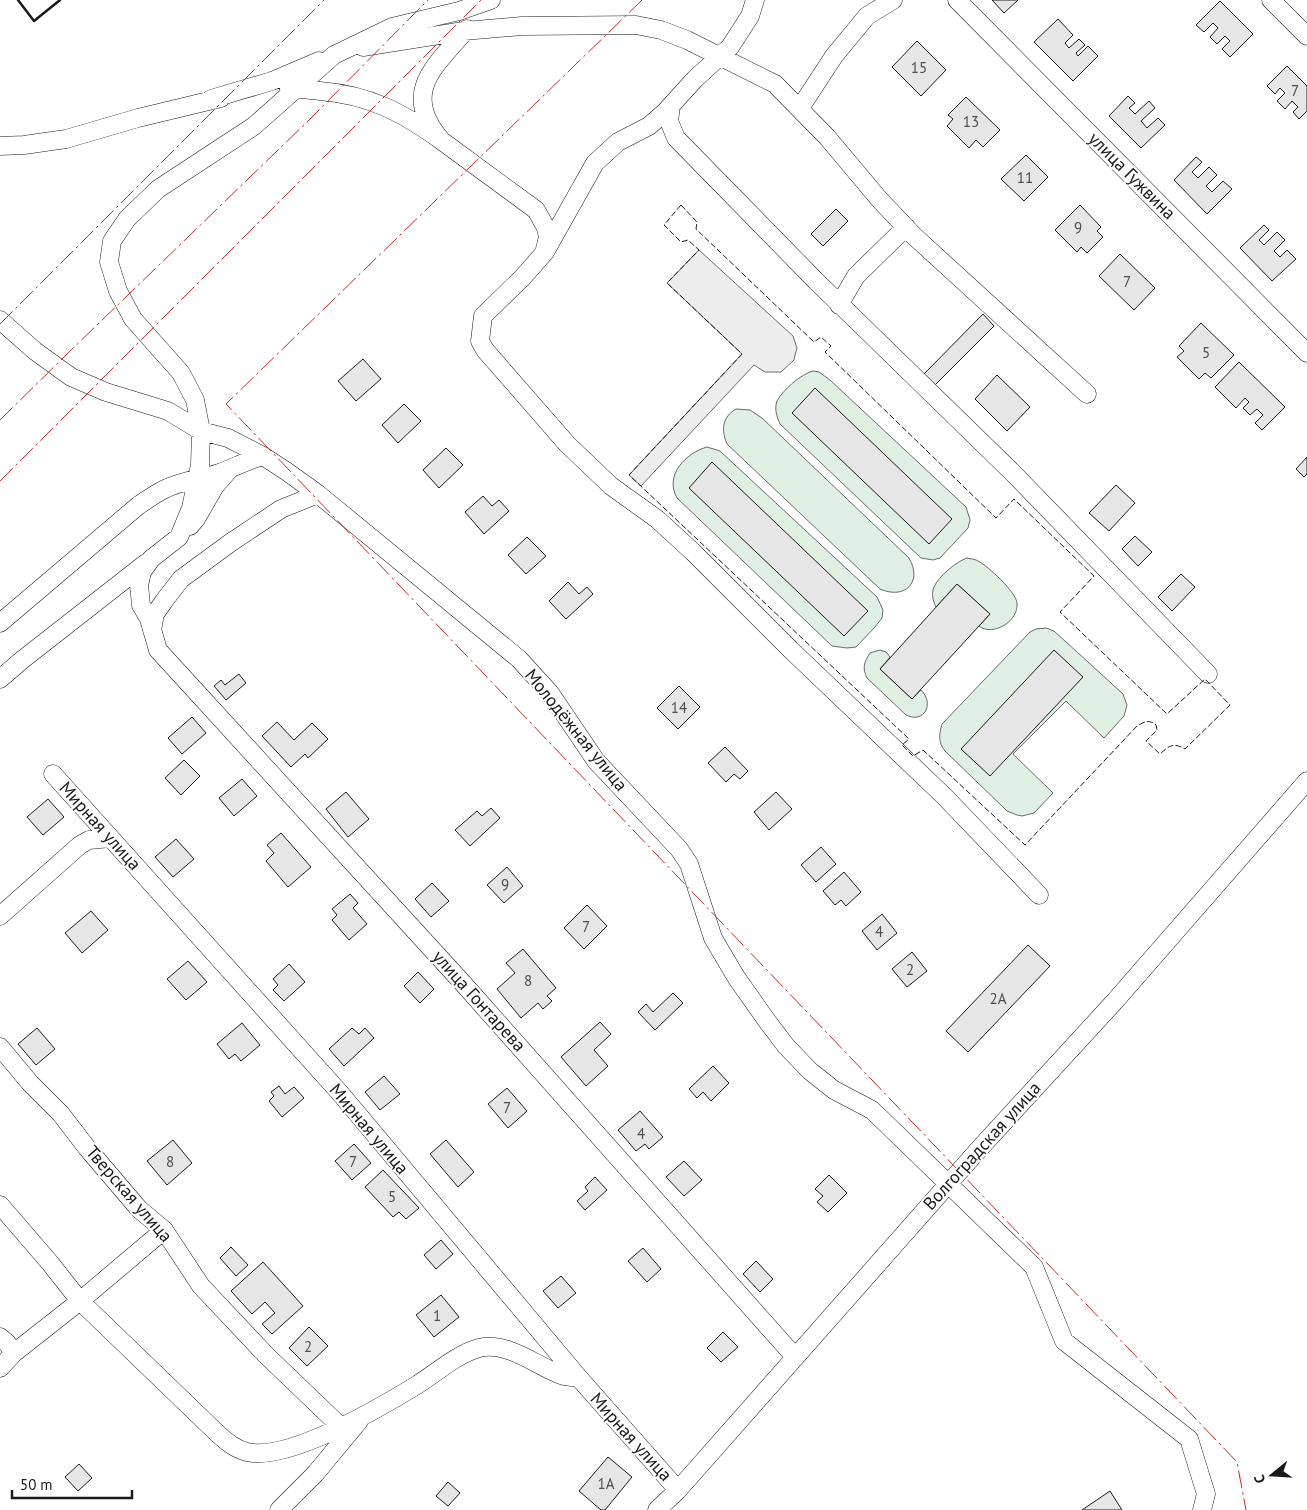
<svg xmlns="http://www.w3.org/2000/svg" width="1307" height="1510" font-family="'PT Sans',sans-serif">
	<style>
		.green { fill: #e0efe3; stroke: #6a6a6a }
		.parking { fill: #ededed; stroke: #6a6a6a }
		.building { fill: #e6e6e6; stroke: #1a1a1a }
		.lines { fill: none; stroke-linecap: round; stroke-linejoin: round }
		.minor-casing { stroke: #1a1a1a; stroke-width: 19 }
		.minor { stroke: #fff; stroke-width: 18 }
		.fence { stroke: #1a1a1a; stroke-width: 1; stroke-dasharray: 6 2.5; stroke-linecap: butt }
		.wall { stroke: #1a1a1a; stroke-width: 2.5 }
		.power { stroke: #c62828; stroke-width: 1; stroke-dasharray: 18 4 2.5 4; stroke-linecap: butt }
		.labels { text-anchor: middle; stroke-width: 4; stroke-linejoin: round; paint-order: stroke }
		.number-label { font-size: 15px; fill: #4d4d4d }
		.street-label { font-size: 18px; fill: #1a1a1a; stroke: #fff }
	</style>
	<rect width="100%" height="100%" fill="#fff"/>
	<!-- green -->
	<path class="green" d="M 813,371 L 819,372 L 830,380 L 966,507 L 970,520 L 968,528 L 940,558 L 933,560 L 921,558 L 780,424 C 777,417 774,409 777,401 C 783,390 801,374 813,371 Z
		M 736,409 L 750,410 L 762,418 L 909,558 C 923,582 905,600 880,589 L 727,444 C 721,430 722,417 736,409 Z
		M 707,447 L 720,451 L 877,597 L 883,610 L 882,618 L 875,627 L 856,647 L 847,648 L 832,646 L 677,498 C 664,475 686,453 707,447 Z
		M 967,558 C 971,559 975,559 978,561 C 988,566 1016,592 1017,603 C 1019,621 993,637 979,626 L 990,614 L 957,584 L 936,607 C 933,601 931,593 934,587 C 938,577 957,561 967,558 Z
		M 1046,628 L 1054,631 L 1123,694 L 1127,705 L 1124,716 L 1104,738 L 1066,701 L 1013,754 L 1053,793 L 1034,813 L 1022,816 L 1017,815 L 1007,811 L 945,751 C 938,742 939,735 942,724 L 1030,632 L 1036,629 Z
		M 880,650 L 886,652 L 890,657 L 880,669 L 912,699 L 921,690 C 935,704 924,724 906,715 L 867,678 C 862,668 864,662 870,653 Z"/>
	<!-- parking -->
	<path class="parking" d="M 699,250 L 793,336 L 797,348 L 795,355 L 794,360 L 781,372 L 765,372 L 754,365 L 641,486 L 629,475 L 742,354 L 667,283 Z"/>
	<!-- building -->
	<path class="building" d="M 992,0 L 1018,0 L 1004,13 Z
		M 1220,1 L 1253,34 L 1230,57 L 1222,49 L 1230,41 L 1225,36 L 1217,44 L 1210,37 L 1218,28 L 1213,23 L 1204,32 L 1196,25 Z
		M 1058,19 L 1073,35 L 1065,43 L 1069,48 L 1079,39 L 1085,45 L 1076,53 L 1078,56 L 1088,46 L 1098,56 L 1073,81 L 1034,42 Z
		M 917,41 L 946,70 L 921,96 L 892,67 Z
		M 1287,66 L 1307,86 L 1307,111 L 1299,119 L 1293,112 L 1298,107 L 1292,101 L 1285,109 L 1277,101 L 1285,93 L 1280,88 L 1275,94 L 1267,86 Z
		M 1128,96 L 1135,103 L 1129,108 L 1135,114 L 1149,101 L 1155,108 L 1141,121 L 1147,128 L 1158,118 L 1165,125 L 1141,148 L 1109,116 Z
		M 966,97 L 1000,130 L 983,147 L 976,140 L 969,148 L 947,126 L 953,119 L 948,115 Z
		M 1026,155 L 1048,177 L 1024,201 L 1001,179 Z
		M 1196,157 L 1202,162 L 1192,172 L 1198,178 L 1209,167 L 1217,175 L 1206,186 L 1212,192 L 1223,181 L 1232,189 L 1207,214 L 1174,180 Z
		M 1080,205 L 1101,227 L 1097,231 L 1103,237 L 1087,253 L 1081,247 L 1077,252 L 1055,230 Z
		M 836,209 L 848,221 L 823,246 L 811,234 Z
		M 1264,225 L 1269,230 L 1259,240 L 1264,245 L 1277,232 L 1285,240 L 1274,251 L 1280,257 L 1287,250 L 1296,259 L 1272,281 L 1240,248 Z
		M 1120,254 L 1155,288 L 1134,310 L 1099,276 Z
		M 983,314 L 994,326 L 933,387 L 922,376 Z
		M 1201,323 L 1234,355 L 1211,378 L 1205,373 L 1199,379 L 1177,357 L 1184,351 L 1179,346 Z
		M 363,359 L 381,379 L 356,401 L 338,381 Z
		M 1239,362 L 1285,407 L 1262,430 L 1255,423 L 1263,415 L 1257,409 L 1250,415 L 1243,408 L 1249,402 L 1245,398 L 1236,408 L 1215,387 Z
		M 997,375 L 1030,407 L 1007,431 L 975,399 Z
		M 815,388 L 952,519 L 929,544 L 792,413 Z
		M 404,404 L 421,421 L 398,443 L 382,425 Z
		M 446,448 L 463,465 L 439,488 L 423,470 Z
		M 1307,457 L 1307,474 L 1304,477 L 1296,469 Z
		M 712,462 L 868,611 L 844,636 L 689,488 Z
		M 1116,485 L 1135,503 L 1109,531 L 1089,513 Z
		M 483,496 L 492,506 L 499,500 L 509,511 L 484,534 L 465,512 Z
		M 1135,536 L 1152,552 L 1138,566 L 1122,549 Z
		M 527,537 L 546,556 L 526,574 L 508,555 Z
		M 1181,574 L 1195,587 L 1172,611 L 1158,597 Z
		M 568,582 L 579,594 L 587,587 L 593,594 L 566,619 L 549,601 Z
		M 957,584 L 990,614 L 912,699 L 880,669 Z
		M 1054,650 L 1083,677 L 990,776 L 961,749 Z
		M 239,674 L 246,683 L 226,700 L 214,686 L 221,680 L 225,685 Z
		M 679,686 L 700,707 L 678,729 L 657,708 Z
		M 192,717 L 206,733 L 182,754 L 168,738 Z
		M 277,722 L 294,740 L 312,723 L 328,739 L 308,758 L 305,754 L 291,767 L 262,736 Z
		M 725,747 L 748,771 L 740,779 L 734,774 L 726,782 L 708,763 Z
		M 184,760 L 200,776 L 181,795 L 165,778 Z
		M 242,779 L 257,796 L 234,816 L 219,798 Z
		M 346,792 L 369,819 L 348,837 L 326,809 Z
		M 776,792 L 792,809 L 769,830 L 754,812 Z
		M 48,799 L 64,817 L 43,835 L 27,817 Z
		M 491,808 L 500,818 L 470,846 L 455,830 L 477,811 L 482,816 Z
		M 281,833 L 311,867 L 288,887 L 266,861 L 274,853 L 267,845 Z
		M 176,839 L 194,859 L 173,877 L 155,857 Z
		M 821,847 L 836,864 L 816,882 L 801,865 Z
		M 507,867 L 523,886 L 504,903 L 487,885 Z
		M 844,872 L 861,892 L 846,906 L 841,900 L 835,905 L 823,891 Z
		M 432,883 L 449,901 L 431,917 L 415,899 Z
		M 350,894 L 358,903 L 353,908 L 367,924 L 349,940 L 332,920 L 337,915 L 332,909 Z
		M 587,905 L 607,926 L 584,949 L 564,928 Z
		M 91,911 L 108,930 L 82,953 L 65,933 Z
		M 882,914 L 897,933 L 877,950 L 862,931 Z
		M 1028,945 L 1050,966 L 968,1052 L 946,1031 Z
		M 523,949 L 556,988 L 547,996 L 552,1001 L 543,1009 L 538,1003 L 521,1018 L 497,989 L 515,973 L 506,963 Z
		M 912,952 L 927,971 L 907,987 L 892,969 Z
		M 188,961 L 207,982 L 186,1000 L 167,979 Z
		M 289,964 L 305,982 L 284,1001 L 273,990 L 278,985 L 273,979 Z
		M 418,972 L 434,989 L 420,1003 L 404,986 Z
		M 673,993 L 683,1003 L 655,1030 L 638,1012 L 646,1004 L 653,1012 Z
		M 600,1022 L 611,1034 L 594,1050 L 608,1066 L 586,1086 L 561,1057 Z
		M 242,1023 L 260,1045 L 241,1061 L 235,1054 L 229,1059 L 217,1044 Z
		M 37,1028 L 55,1049 L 36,1065 L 18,1044 Z
		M 352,1028 L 359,1034 L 365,1028 L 374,1038 L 344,1066 L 329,1049 Z
		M 713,1066 L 729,1083 L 711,1101 L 703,1092 L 697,1098 L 689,1089 Z
		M 384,1076 L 400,1094 L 380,1110 L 365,1092 Z
		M 279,1086 L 285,1094 L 294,1087 L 304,1098 L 282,1117 L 269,1101 L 274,1096 L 271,1092 Z
		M 507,1088 L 527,1111 L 508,1128 L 488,1104 Z
		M 640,1111 L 663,1137 L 649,1149 L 645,1144 L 636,1151 L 618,1130 Z
		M 173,1140 L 192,1163 L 167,1185 L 147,1161 Z
		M 446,1140 L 474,1172 L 458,1187 L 430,1154 Z
		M 354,1144 L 371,1163 L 352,1180 L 335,1161 Z
		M 684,1161 L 702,1180 L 684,1196 L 666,1177 Z
		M 383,1170 L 419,1208 L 406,1219 L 399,1212 L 393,1217 L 365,1187 Z
		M 829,1175 L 847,1193 L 828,1212 L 817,1202 L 823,1196 L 815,1189 Z
		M 595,1177 L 607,1190 L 585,1210 L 577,1201 L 588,1191 L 585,1187 Z
		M 441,1240 L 453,1254 L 436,1269 L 424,1255 Z
		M 231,1247 L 248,1265 L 236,1276 L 220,1258 Z
		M 643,1248 L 661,1269 L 647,1282 L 628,1261 Z
		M 756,1261 L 773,1279 L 760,1292 L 743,1274 Z
		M 263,1262 L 303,1306 L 272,1334 L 262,1324 L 275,1313 L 265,1302 L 252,1314 L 231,1291 Z
		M 561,1276 L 576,1293 L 558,1308 L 543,1291 Z
		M 441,1295 L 459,1317 L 434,1337 L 416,1315 Z
		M 309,1327 L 328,1346 L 307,1366 L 289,1348 Z
		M 723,1332 L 738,1347 L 721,1362 L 707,1348 Z
		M 608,1457 L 632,1477 L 605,1510 L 601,1510 L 579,1491 Z
		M 79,1464 L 92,1478 L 78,1491 L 65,1477 Z
		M 448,1482 L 460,1493 L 448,1506 L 436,1496 Z
		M 1110,1491 L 1122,1510 L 1082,1510 Z"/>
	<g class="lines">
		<!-- minor casing -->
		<g class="minor-casing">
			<path id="minor" d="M 491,0 L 459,11 L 392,27 L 334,55 L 254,126 L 158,189 L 127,219 L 112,241 L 109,262 L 118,291 L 133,319 L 181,373 L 195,400 L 201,431 L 200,465 L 197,479 L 191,508 L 179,537 L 151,559 L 142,572 L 139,585 L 141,605 L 149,619 L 158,650 L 460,980 L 795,1357
				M 755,0 L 750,16 L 730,47 L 695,79 L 665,112 L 649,126 L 618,142 L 595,163 L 545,252 L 523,277 L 483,316 L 480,341 L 485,350 L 567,444 L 611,486 L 657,519 L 693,552 L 791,650 L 944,796 L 1039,895
				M 957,0 L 1307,353
				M 1271,0 L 1307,36
				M 467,29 C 434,67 400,93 442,141 L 536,210 L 546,228 L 548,237 L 545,249
				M 363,47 L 464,31 L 522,26 L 636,25 L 661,30 L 687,40 L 775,84 L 827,137 L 879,199 L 914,236 L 1087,394
				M 289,89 C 299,88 309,90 320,91 C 369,95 402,112 442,141
				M 211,99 L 272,81 L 319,61
				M 671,106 L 669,121 L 676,138 L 816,281 L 1013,473 L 1208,674
				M 800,108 L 834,56 L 867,16 L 893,0
				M 0,146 L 24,145 L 66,139 L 138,118 L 221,98
				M 839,305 L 856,276 L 906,227
				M 0,320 L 35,351 L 71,377 L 106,392 L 168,411 L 201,431 L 228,438 L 263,456 L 286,471 L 318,494 L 519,659 L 550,693 L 596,761 L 679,849 L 689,864 L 713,938 L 736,977 L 767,1021 L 786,1046 L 810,1071 L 834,1090 L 872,1110 L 1034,1267 L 1064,1341 L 1189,1439 L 1206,1494 L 1202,1510
				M 190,526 L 196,519 L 215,486 L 229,470
				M 0,623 L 139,505 C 147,500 155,494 163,490 C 180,481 201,479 219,473 C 234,468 247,460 263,456
				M 152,630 L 155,614 L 164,601 L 181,579 L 230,543 L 281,509 L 318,494
				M 0,679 L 22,660 L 146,563
				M 53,774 L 340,1093 L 579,1378 L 678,1490
				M 0,916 L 80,845 L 89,840 L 110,838
				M 0,1047 L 30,1083 L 61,1114 L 87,1148 L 139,1209 L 164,1230 L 201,1286 L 266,1355 L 341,1427
				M 0,1205 L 50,1263 L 80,1301 L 164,1230
				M 0,1337 L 7,1343 L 14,1353 L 80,1301 L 218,1434 C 227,1442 235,1449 247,1452 C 288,1462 381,1407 417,1385 C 436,1373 457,1354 479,1348 C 509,1341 537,1367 564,1376 C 569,1377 574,1377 579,1378
				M 0,1368 L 14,1353
				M 279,1510 L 315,1474 L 359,1421
				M 657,1510 L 678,1490 L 980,1148 L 1115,1001 L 1307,781"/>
		</g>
		<!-- minor -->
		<use href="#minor" class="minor"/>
		<!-- fence -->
		<path class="fence" d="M 681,205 L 697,222 L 696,229 L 814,342 L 821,337 L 831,346 L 825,352 L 996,518 L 1014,499 L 1094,576 L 1060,612 L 1167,714 L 1205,679 L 1230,705 L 1185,749 C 1173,742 1169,746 1160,754 L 1146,741 L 1157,730 L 1156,725 C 1149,719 1144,722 1137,726 L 1025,845 L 923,750 L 913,756 L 902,745 L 909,739 L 629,475 L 742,354 L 667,283 L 699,250 L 688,240 L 681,242 L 664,225 Z"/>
		<!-- wall -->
		<path class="wall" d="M 18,0 L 34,21 L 60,0"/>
		<!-- power -->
		<path class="power" d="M 642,0 L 226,404 L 1237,1462 L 1246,1510
			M 0,324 L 324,0
			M 0,420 L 67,354 L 308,121 L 428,0
			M 0,481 L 481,0"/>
	</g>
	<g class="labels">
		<!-- number labels -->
		<g class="number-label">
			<text x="919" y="73">15</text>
			<text x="1295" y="96">7</text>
			<text x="971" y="127">13</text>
			<text x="1025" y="183">11</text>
			<text x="1078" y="233">9</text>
			<text x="1127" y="287">7</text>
			<text x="1206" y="358">5</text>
			<text x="679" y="713">14</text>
			<text x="505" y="890">9</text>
			<text x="586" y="932">7</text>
			<text x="879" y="937">4</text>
			<text x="910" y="975">2</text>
			<text x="528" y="986">8</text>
			<text x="998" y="1004">2А</text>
			<text x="507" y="1113">7</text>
			<text x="641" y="1139">4</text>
			<text x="170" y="1167">8</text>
			<text x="353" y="1167">7</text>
			<text x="392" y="1202">5</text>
			<text x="437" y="1321">1</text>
			<text x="308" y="1352">2</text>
			<text x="606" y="1489">1А</text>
		</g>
		<!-- street labels -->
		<g class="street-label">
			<text transform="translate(1132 176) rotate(45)" y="6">улица Гужвина</text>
			<text transform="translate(576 730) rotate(51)" y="6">Молодёжная улица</text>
			<text transform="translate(100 826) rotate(48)" y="6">Мирная улица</text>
			<text transform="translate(479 1001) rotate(48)" y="6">улица Гонтарева</text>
			<text transform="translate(369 1129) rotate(50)" y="6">Мирная улица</text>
			<text transform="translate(982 1146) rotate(-48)" y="6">Волгоградская улица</text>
			<text transform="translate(129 1194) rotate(49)" y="6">Тверская улица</text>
			<text transform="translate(631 1437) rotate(48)" y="6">Мирная улица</text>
		</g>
	</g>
	<!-- north arrow -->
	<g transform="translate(1272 1475) rotate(252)" stroke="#ffffff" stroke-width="4" paint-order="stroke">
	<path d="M0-4L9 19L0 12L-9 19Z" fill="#1a1a1a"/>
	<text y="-8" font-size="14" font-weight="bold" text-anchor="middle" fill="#1a1a1a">С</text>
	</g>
	<!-- scale -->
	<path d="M12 1490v8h120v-8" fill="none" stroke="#1a1a1a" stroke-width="2.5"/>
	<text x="20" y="1490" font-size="15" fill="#1a1a1a" stroke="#ffffff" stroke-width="4" paint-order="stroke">50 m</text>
</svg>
